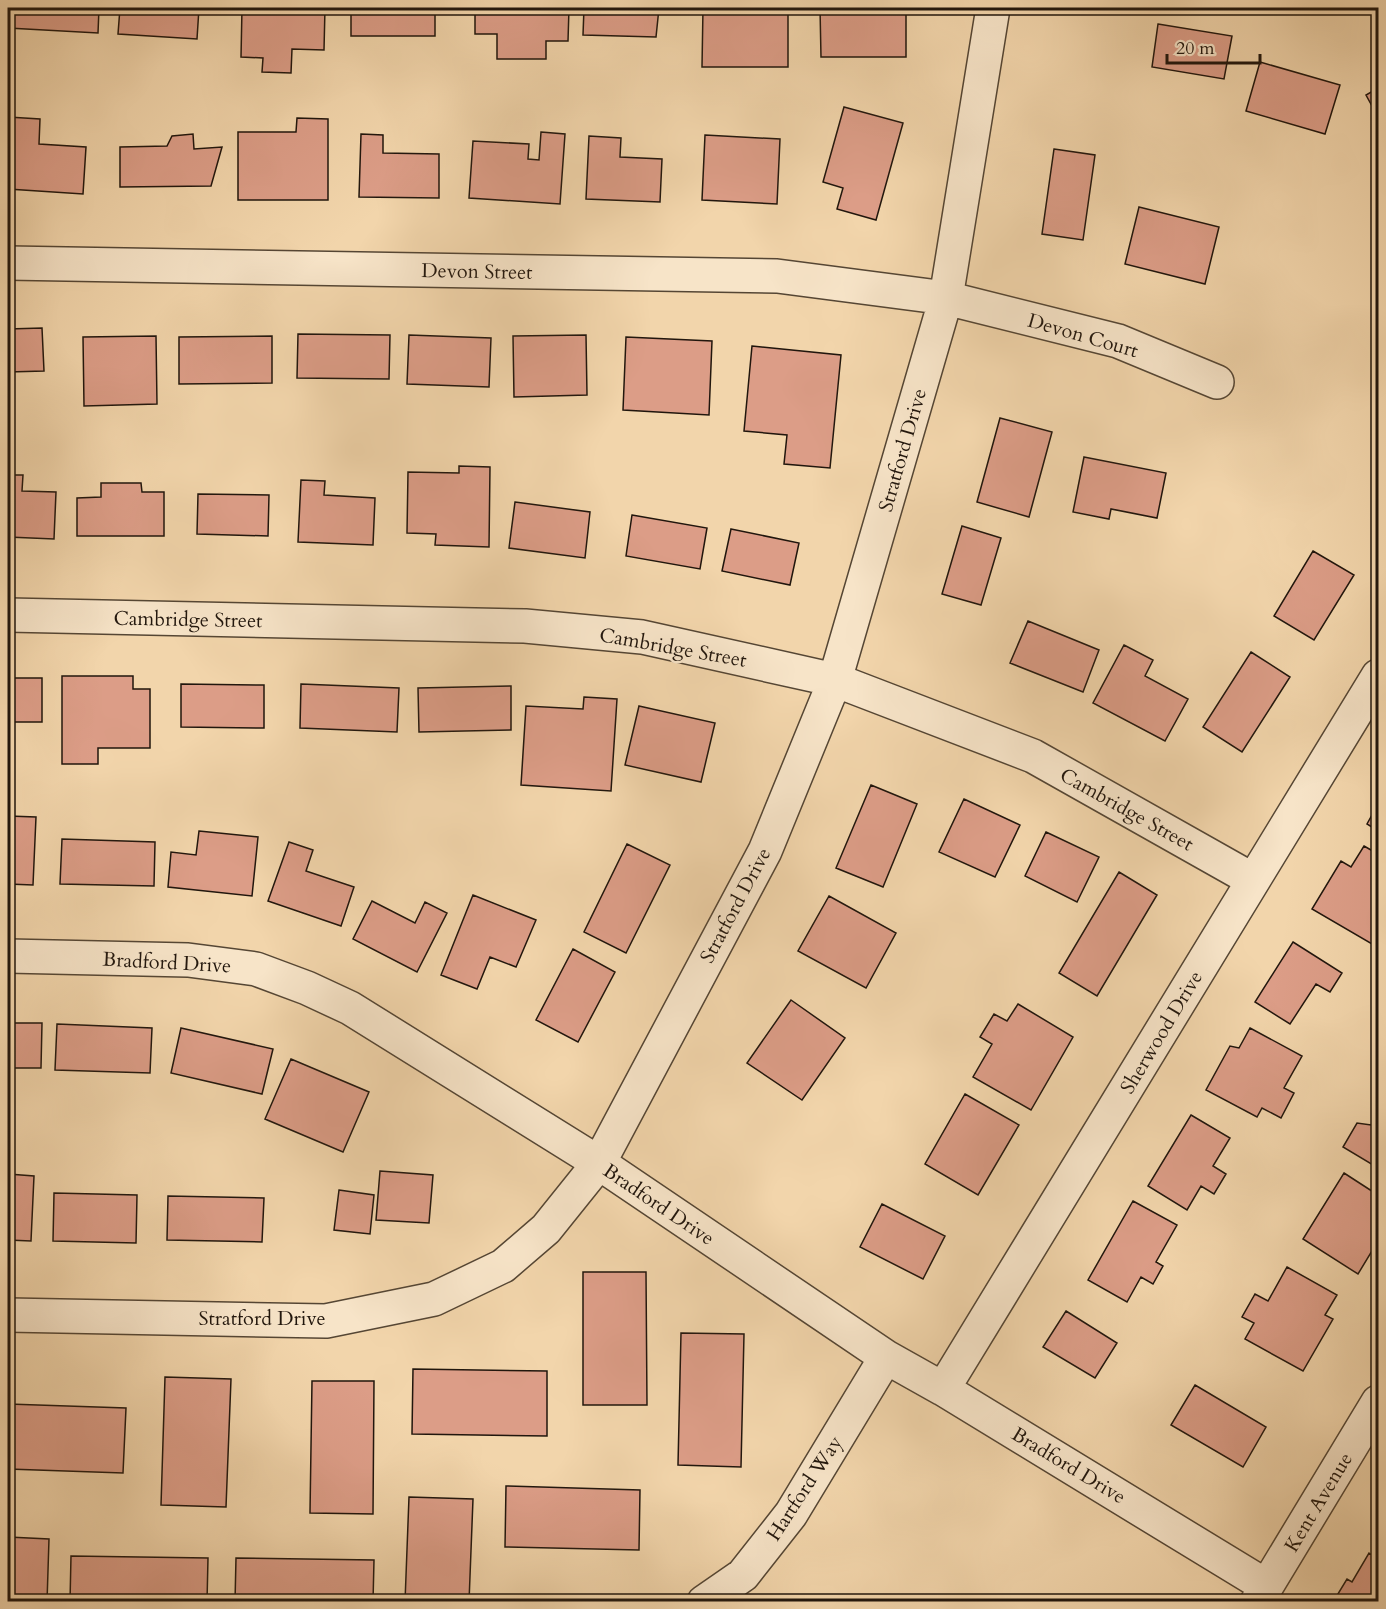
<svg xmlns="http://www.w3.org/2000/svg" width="1386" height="1609" font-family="Cardo,serif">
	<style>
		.building { fill: #dc9d87; stroke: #21160d; stroke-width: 1.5 }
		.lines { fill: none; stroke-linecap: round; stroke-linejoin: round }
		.minor-casing { stroke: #554634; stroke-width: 36 }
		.minor { stroke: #f7e4c8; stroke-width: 33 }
		.labels { text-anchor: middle; stroke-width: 5; stroke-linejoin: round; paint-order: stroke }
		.street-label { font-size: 20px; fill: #21160d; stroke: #f7e4c8 }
	</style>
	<rect width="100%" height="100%" fill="#f2d5ab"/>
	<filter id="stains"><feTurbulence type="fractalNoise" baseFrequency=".00333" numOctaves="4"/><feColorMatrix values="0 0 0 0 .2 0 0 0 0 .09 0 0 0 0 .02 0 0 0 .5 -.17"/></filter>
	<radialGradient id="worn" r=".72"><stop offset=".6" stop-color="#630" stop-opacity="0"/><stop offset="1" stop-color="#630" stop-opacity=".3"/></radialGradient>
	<!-- building -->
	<path class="building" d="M 8,8 L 99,8 L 98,33 L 8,28 Z
		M 120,8 L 199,8 L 197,39 L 118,34 Z
		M 242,8 L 325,8 L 324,50 L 292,49 L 291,73 L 262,72 L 263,58 L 241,57 Z
		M 351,8 L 435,8 L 435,36 L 351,36 Z
		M 475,8 L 569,8 L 568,41 L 546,41 L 546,59 L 497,59 L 497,34 L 475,34 Z
		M 584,8 L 659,8 L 656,37 L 583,35 Z
		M 703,8 L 788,8 L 788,67 L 702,67 Z
		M 820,8 L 906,8 L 906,57 L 821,57 Z
		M 1158,24 L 1232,36 L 1224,79 L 1152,67 Z
		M 1260,62 L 1340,85 L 1325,134 L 1246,111 Z
		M 1378,88 L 1378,117 L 1366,95 Z
		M 844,107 L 903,123 L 876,220 L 837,209 L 843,188 L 823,182 Z
		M 8,117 L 40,119 L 39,144 L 86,147 L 83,194 L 8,189 Z
		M 297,118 L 328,119 L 328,200 L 238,200 L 238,132 L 296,132 Z
		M 541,132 L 565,134 L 560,204 L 469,198 L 473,141 L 529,144 L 528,159 L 539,160 Z
		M 193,134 L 194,149 L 222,147 L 211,186 L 120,187 L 120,147 L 167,146 L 172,136 Z
		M 361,134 L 383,135 L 383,153 L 439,154 L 439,198 L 359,197 Z
		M 705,135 L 780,139 L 777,204 L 702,200 Z
		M 589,136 L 621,138 L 620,157 L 662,159 L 660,202 L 586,199 Z
		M 1054,149 L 1095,155 L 1083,240 L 1042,234 Z
		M 1139,207 L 1219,227 L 1205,284 L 1125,264 Z
		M 42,328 L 44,371 L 8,372 L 8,329 Z
		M 298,334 L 390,335 L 389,379 L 297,378 Z
		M 409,335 L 491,338 L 489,387 L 407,384 Z
		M 586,335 L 587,395 L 514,397 L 513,336 Z
		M 156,336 L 157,404 L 84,406 L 83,337 Z
		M 272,336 L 272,383 L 179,384 L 179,337 Z
		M 626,337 L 712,341 L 709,415 L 623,410 Z
		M 752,346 L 841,355 L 830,468 L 784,464 L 787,435 L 744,431 Z
		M 1000,418 L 1052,432 L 1029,517 L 977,502 Z
		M 1084,457 L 1166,473 L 1157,518 L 1111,509 L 1109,519 L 1073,512 Z
		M 459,466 L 490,467 L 489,547 L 435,545 L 436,534 L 407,533 L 408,472 L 459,473 Z
		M 8,475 L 23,475 L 22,491 L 56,492 L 54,539 L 8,537 Z
		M 301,480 L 325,481 L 324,495 L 375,498 L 373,545 L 298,542 Z
		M 101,483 L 141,483 L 142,492 L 164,492 L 164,536 L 77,536 L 77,498 L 101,497 Z
		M 198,494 L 269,495 L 268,536 L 197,534 Z
		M 515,502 L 590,512 L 585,558 L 509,548 Z
		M 632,515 L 707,528 L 700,569 L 626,556 Z
		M 962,526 L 1001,538 L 981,605 L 942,594 Z
		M 731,529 L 799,543 L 790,585 L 722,571 Z
		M 1313,551 L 1354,575 L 1314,640 L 1274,616 Z
		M 1028,621 L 1099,650 L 1083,692 L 1010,663 Z
		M 1124,645 L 1153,660 L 1145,676 L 1188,699 L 1165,741 L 1093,703 Z
		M 1251,652 L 1290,677 L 1242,752 L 1203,727 Z
		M 62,676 L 133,676 L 133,689 L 150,689 L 150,748 L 98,748 L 98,764 L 62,764 Z
		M 8,678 L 42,678 L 42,722 L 8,722 Z
		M 181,684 L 264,685 L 264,728 L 181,727 Z
		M 301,684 L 399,688 L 397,732 L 300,728 Z
		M 511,686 L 511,730 L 419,732 L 418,688 Z
		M 584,697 L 617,699 L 611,791 L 521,785 L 526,706 L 583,709 Z
		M 639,706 L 715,723 L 701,782 L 625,765 Z
		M 871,785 L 917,804 L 883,887 L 836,868 Z
		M 964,799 L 1020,825 L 995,877 L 939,852 Z
		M 1378,804 L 1378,831 L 1367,824 Z
		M 8,816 L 36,817 L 33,885 L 8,884 Z
		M 199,831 L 258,837 L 252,896 L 168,887 L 171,852 L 196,855 Z
		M 1046,832 L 1099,857 L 1077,902 L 1025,876 Z
		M 62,839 L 155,842 L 154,886 L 60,884 Z
		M 289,842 L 313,850 L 306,871 L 354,887 L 341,926 L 268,901 Z
		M 627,844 L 670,865 L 626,953 L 584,932 Z
		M 1364,846 L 1378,854 L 1378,933 L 1372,944 L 1312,909 L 1341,861 L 1351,867 Z
		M 1119,872 L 1157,895 L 1097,996 L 1059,973 Z
		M 473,895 L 536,920 L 516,967 L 490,957 L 477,989 L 441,975 Z
		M 829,896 L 896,933 L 866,988 L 798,951 Z
		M 372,901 L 415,923 L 425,902 L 447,913 L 417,972 L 353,939 Z
		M 1293,942 L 1342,973 L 1330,992 L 1316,984 L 1290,1024 L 1255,1002 Z
		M 573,949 L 615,972 L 578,1042 L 536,1020 Z
		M 791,1000 L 845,1038 L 802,1100 L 747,1063 Z
		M 1018,1004 L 1073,1037 L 1031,1110 L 973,1077 L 992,1044 L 980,1037 L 994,1014 L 1007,1021 Z
		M 8,1023 L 42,1023 L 41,1068 L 8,1068 Z
		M 57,1024 L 152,1028 L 150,1073 L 55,1070 Z
		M 181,1028 L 273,1049 L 262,1094 L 171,1073 Z
		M 1250,1028 L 1302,1056 L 1284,1088 L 1294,1093 L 1281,1118 L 1262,1108 L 1257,1117 L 1206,1090 L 1230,1046 L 1239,1048 Z
		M 291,1059 L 369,1092 L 343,1152 L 265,1119 Z
		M 965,1094 L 1019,1125 L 978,1195 L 925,1164 Z
		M 1378,1114 L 1378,1168 L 1343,1147 L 1357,1123 L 1371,1125 Z
		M 1191,1115 L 1230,1138 L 1213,1166 L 1226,1174 L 1214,1194 L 1201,1186 L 1187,1210 L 1148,1186 Z
		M 380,1171 L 433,1175 L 429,1223 L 376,1220 Z
		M 1344,1173 L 1378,1195 L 1378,1241 L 1358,1274 L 1303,1239 Z
		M 8,1174 L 34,1176 L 31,1241 L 8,1240 Z
		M 339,1190 L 374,1195 L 370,1234 L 334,1230 Z
		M 54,1193 L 137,1195 L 136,1243 L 53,1241 Z
		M 168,1196 L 264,1198 L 262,1242 L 167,1240 Z
		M 1133,1201 L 1177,1225 L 1156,1262 L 1163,1266 L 1153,1284 L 1141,1277 L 1127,1302 L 1088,1280 Z
		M 882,1204 L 945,1236 L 923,1279 L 860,1247 Z
		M 1287,1267 L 1337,1295 L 1325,1315 L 1333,1319 L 1303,1371 L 1245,1339 L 1254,1323 L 1242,1317 L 1255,1294 L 1268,1301 Z
		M 583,1272 L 646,1272 L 647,1405 L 583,1405 Z
		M 1066,1311 L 1117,1343 L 1095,1378 L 1043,1347 Z
		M 681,1333 L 744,1334 L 741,1467 L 678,1465 Z
		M 413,1369 L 547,1371 L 547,1436 L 412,1434 Z
		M 165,1377 L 231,1379 L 226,1507 L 161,1505 Z
		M 312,1381 L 374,1381 L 373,1514 L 310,1513 Z
		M 1195,1385 L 1266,1427 L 1243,1467 L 1171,1425 Z
		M 8,1404 L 126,1408 L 123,1473 L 8,1469 Z
		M 506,1486 L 640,1490 L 639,1550 L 505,1547 Z
		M 409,1497 L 473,1499 L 469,1602 L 405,1602 Z
		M 8,1537 L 49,1539 L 47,1602 L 8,1602 Z
		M 1369,1553 L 1378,1559 L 1378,1602 L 1333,1602 L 1347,1579 L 1352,1582 Z
		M 71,1556 L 208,1558 L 207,1602 L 70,1602 Z
		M 236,1558 L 374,1560 L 373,1602 L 235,1602 Z"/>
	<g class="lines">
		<!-- minor casing -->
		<g class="minor-casing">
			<path id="minor" d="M 8,263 L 777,276 L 946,298 L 1118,341 L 1217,382
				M 8,615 L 525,626 L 642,637 L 835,680 L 1033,756 L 1253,880
				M 8,956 L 188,960 L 256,969 L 307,988 L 350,1008 L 599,1163 L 886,1357 L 943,1389 L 1266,1586
				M 8,1315 L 326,1321 L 434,1299 L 503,1266 L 546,1229 L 599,1163 L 765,851 L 835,680 L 946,298 L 993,8
				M 943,1389 L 1378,676
				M 704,1602 L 743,1575 L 791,1514 L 886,1357
				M 1257,1602 L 1378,1402"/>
		</g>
		<!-- minor -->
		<use href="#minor" class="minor"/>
	</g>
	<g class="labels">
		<!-- street labels -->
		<g class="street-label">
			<text transform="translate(477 271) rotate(1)" y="7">Devon Street</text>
			<text transform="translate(1083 335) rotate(16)" y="7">Devon Court</text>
			<text transform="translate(902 450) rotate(-74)" y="7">Stratford Drive</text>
			<text transform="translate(188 619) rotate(1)" y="7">Cambridge Street</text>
			<text transform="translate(673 647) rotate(10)" y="7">Cambridge Street</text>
			<text transform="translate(1127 809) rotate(29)" y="7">Cambridge Street</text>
			<text transform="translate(735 905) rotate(-62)" y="7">Stratford Drive</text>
			<text transform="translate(167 962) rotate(3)" y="7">Bradford Drive</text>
			<text transform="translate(1161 1032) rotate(-59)" y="7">Sherwood Drive</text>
			<text transform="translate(659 1204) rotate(34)" y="7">Bradford Drive</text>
			<text x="262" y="1325">Stratford Drive</text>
			<text transform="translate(1069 1465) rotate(31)" y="7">Bradford Drive</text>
			<text transform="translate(804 1488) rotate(-57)" y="7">Hartford Way</text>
			<text transform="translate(1318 1502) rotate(-59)" y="7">Kent Avenue</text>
		</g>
	</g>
	<!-- margin -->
	<rect width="1386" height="1609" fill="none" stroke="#f2d5ab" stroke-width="30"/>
	<rect x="9" y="9" width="1368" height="1591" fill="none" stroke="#21160d" stroke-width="3"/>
	<rect x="15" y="15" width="1356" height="1579" fill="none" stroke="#21160d" stroke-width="1.5"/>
	<!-- scale -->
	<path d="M1167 54v9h93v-9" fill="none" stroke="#21160d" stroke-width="3"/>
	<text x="1176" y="54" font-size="18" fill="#21160d" stroke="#f7e4c8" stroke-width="4.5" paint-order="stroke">20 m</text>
	<rect width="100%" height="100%" filter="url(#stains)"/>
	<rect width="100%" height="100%" fill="url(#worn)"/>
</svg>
